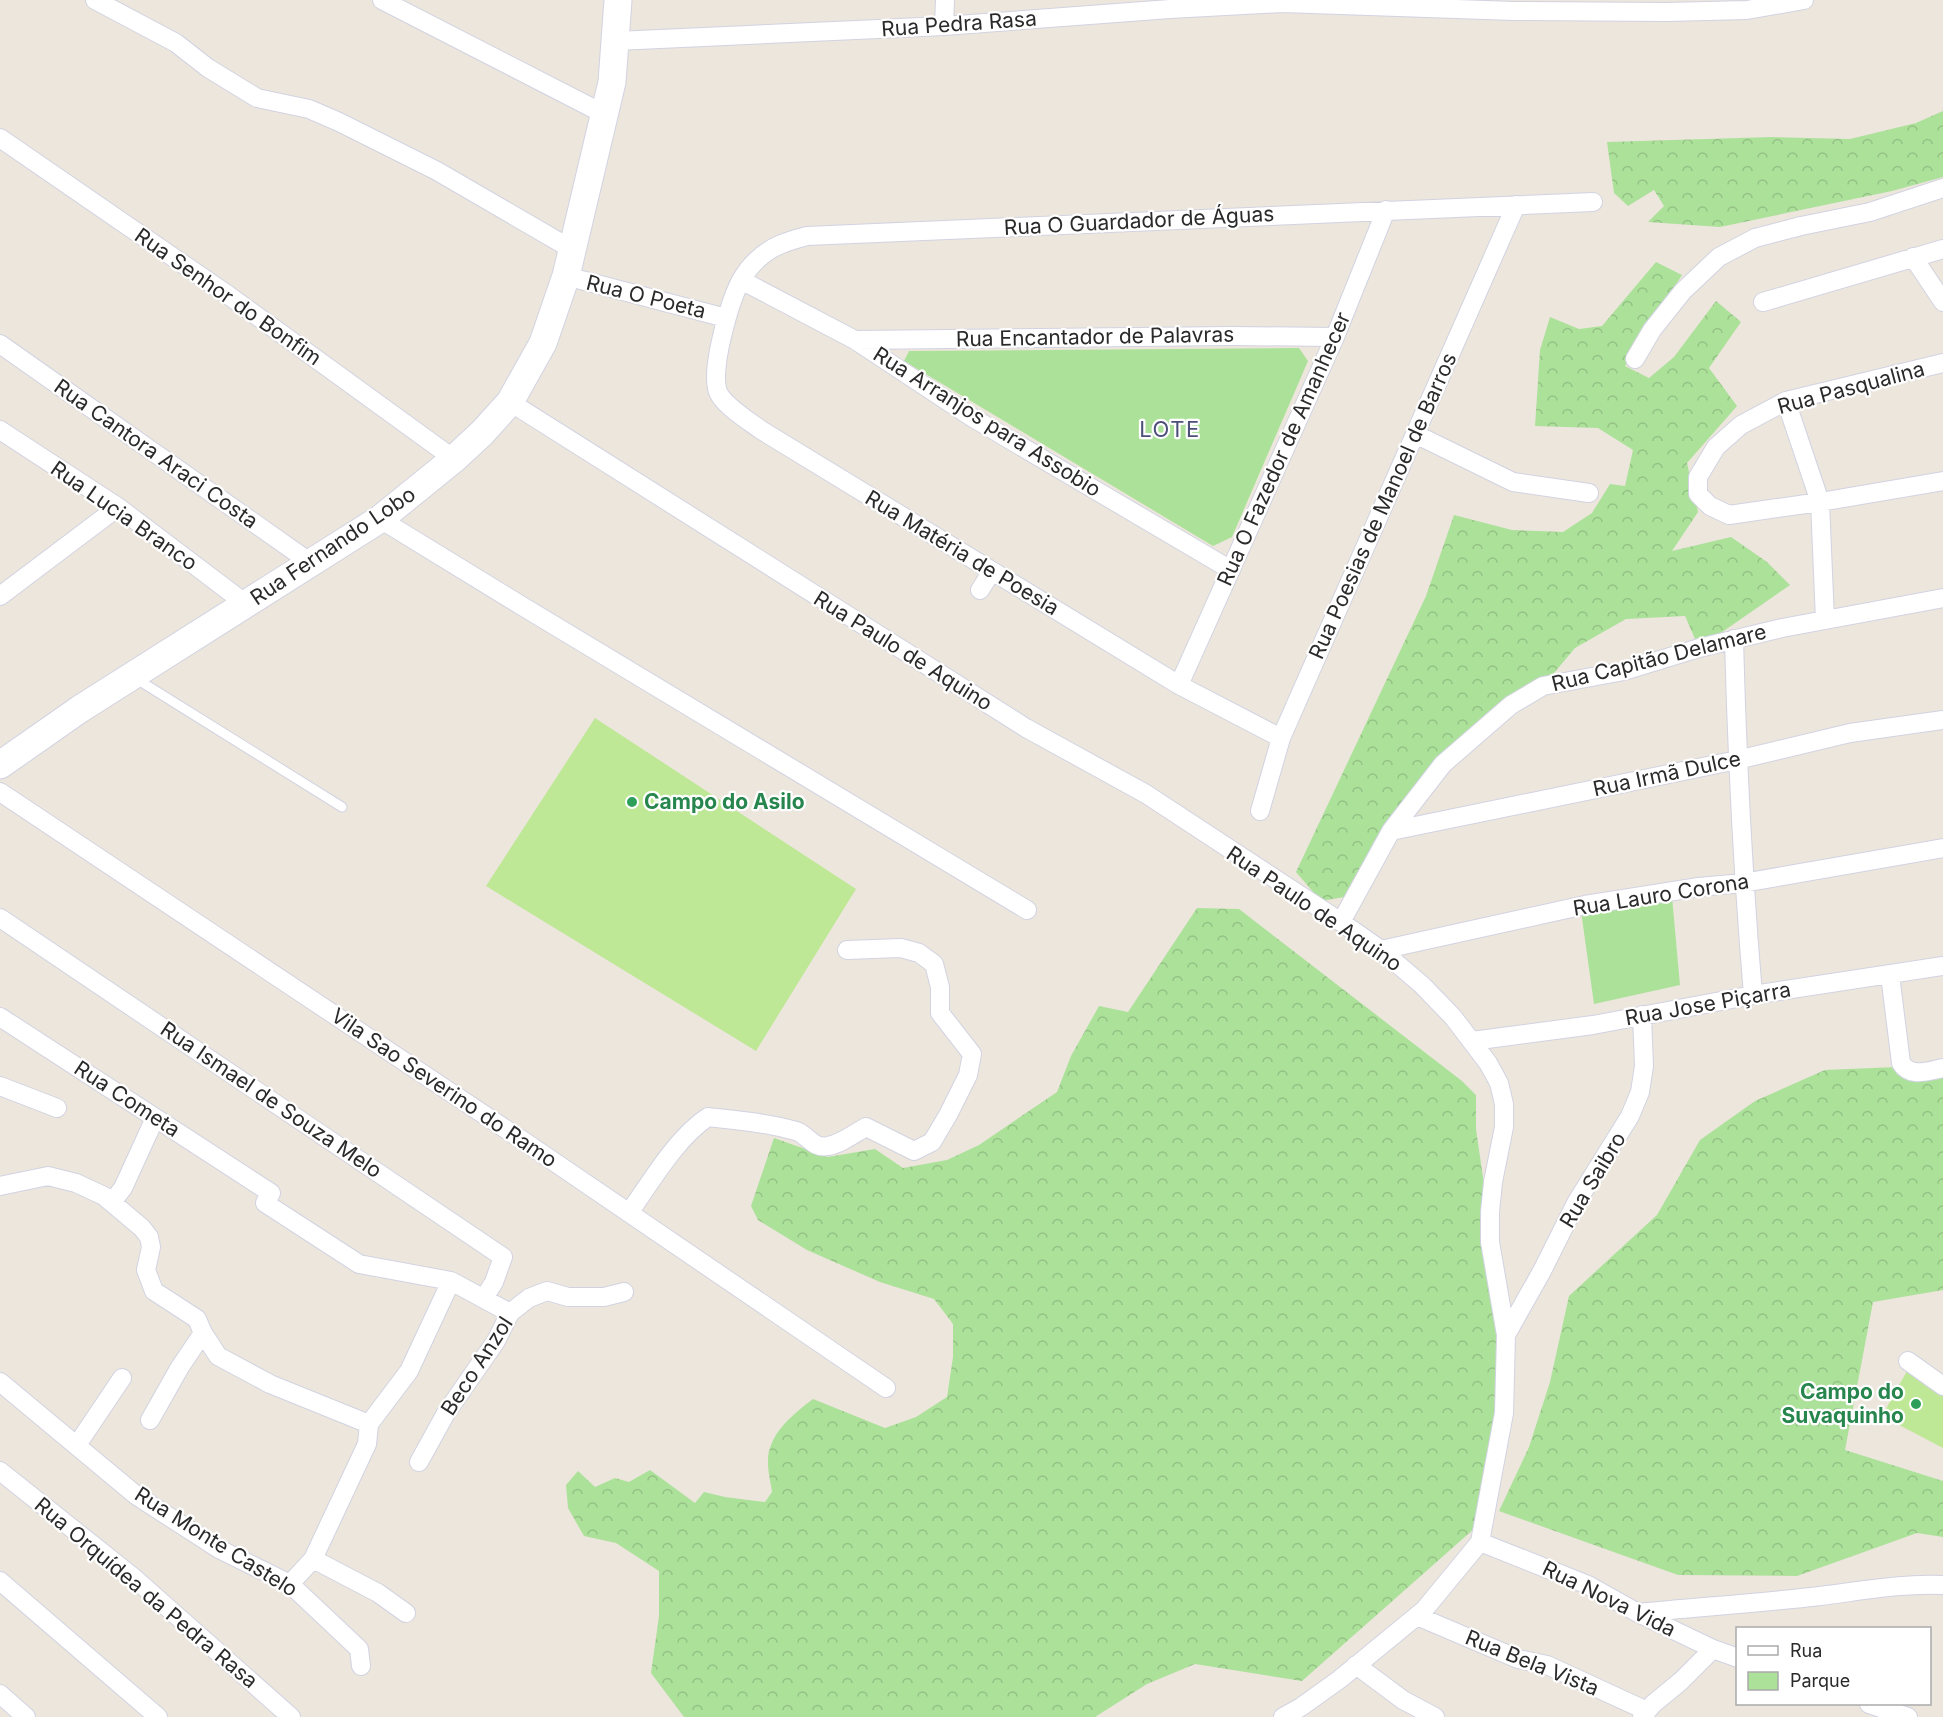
<svg xmlns="http://www.w3.org/2000/svg" width="1943" height="1717" font-family="Inter,sans-serif">
	<style>
		.forest { fill: url(#forest-crowns) }
		.park { fill: #ace19a }
		.pitch { fill: #bee896 }
		.lines { fill: none; stroke-linecap: round; stroke-linejoin: round }
		.lane-casing { stroke: #d2d3e2; stroke-width: 11 }
		.street-casing { stroke: #d2d3e2; stroke-width: 20 }
		.secondary-casing { stroke: #d2d3e2; stroke-width: 29 }
		.lane { stroke: #fff; stroke-width: 9 }
		.street { stroke: #fff; stroke-width: 18 }
		.secondary { stroke: #fff; stroke-width: 27 }
		.leisure-dot { fill: #2e9e5b; stroke: #fff; stroke-width: 2 }
		.labels { text-anchor: middle; stroke-width: 4.5; stroke-linejoin: round; paint-order: stroke }
		.street-label { font-size: 21px; fill: #2a2a2a; stroke: #fff }
		.leisure-label { font-size: 21px; font-weight: bold; fill: #27864d; stroke: #fff; text-anchor: start }
		.neighbourhood-label { font-size: 22px; letter-spacing: 1.5px; fill: #4c5079; stroke: #fff }
	</style>
	<defs>
		<pattern id="forest-crowns" width="20" height="18" patternUnits="userSpaceOnUse" patternTransform="scale(1.5)"><rect width="20" height="18" fill="#ace19a"/><path d="M2 6a3 3 0 1 1 6 0M12 15a3 3 0 1 1 6 0" fill="none" stroke="#94c185"/></pattern>
	</defs>
	<rect width="100%" height="100%" fill="#ece6dc"/>
	<!-- forest -->
	<path class="forest" d="M 1943,111 L 1943,177 L 1892,191 L 1720,227 L 1648,222 L 1664,206 L 1654,190 L 1628,206 L 1614,193 L 1607,142 L 1772,137 L 1850,139 L 1916,123 Z
		M 1656,262 L 1682,275 L 1625,366 L 1649,378 L 1674,357 L 1716,301 L 1741,322 L 1709,368 L 1737,406 L 1687,463 L 1698,512 L 1672,551 L 1731,537 L 1767,562 L 1790,585 L 1699,648 L 1685,616 L 1626,619 L 1575,648 L 1543,686 L 1443,764 L 1356,895 L 1321,901 L 1296,872 L 1426,596 L 1454,515 L 1512,530 L 1563,532 L 1592,513 L 1610,484 L 1625,486 L 1633,450 L 1598,428 L 1535,426 L 1540,350 L 1550,317 L 1579,329 L 1602,326 Z
		M 1197,908 L 1239,909 L 1462,1081 L 1476,1095 L 1476,1129 L 1502,1310 L 1504,1413 L 1484,1520 L 1302,1681 L 1195,1664 L 1147,1684 L 1095,1717 L 684,1717 L 651,1673 L 659,1616 L 659,1571 L 616,1543 L 584,1536 L 568,1508 L 566,1485 L 578,1471 L 595,1487 L 615,1478 L 629,1482 L 650,1470 L 695,1503 L 704,1492 L 725,1497 L 765,1502 L 772,1492 C 771,1483 768,1473 768,1463 C 767,1435 792,1415 813,1399 L 885,1428 L 916,1417 L 947,1397 L 953,1357 L 953,1324 L 934,1299 L 880,1282 L 807,1250 L 758,1220 L 751,1206 L 774,1138 L 828,1157 L 875,1149 L 903,1168 L 947,1160 L 979,1145 L 1057,1092 L 1071,1056 L 1099,1006 L 1128,1012 Z
		M 1896,1067 L 1943,1078 L 1943,1290 L 1873,1302 L 1845,1450 L 1943,1481 L 1943,1537 L 1917,1533 L 1797,1576 L 1678,1575 L 1499,1511 L 1529,1447 L 1550,1382 L 1569,1296 L 1657,1215 L 1700,1140 L 1755,1101 L 1825,1070 Z"/>
	<!-- park -->
	<path class="park" d="M 1299,348 L 1308,361 L 1232,537 L 1213,546 L 904,361 L 909,351 Z
		M 1672,897 L 1680,985 L 1594,1004 L 1581,911 Z"/>
	<!-- pitch -->
	<path class="pitch" d="M 595,718 L 856,889 L 756,1051 L 486,886 Z
		M 1907,1371 L 1943,1393 L 1943,1448 L 1882,1416 Z"/>
	<g class="lines">
		<!-- lane casing -->
		<g class="lane-casing">
			<path id="lane" d="M 135,678 L 342,807"/>
		</g>
		<!-- street casing -->
		<g class="street-casing">
			<path id="street" d="M 95,0 L 176,43 L 208,68 L 257,98 L 309,109 L 339,122 L 437,171 L 573,250
				M 382,0 L 606,115
				M 944,26 L 945,0
				M 616,41 L 944,26 L 1170,9 L 1282,3 L 1514,11 L 1666,12 L 1747,10 L 1804,0
				M 0,138 L 228,295 L 454,459
				M 1913,257 L 1943,302
				M 566,276 L 726,318
				M 741,280 L 855,340 L 973,418 L 1231,570
				M 1763,302 L 1943,249
				M 855,340 L 1232,336 L 1335,337
				M 0,344 L 311,563
				M 1635,359 L 1652,330 L 1683,291 L 1719,257 L 1755,238 L 1801,226 L 1870,212 L 1943,188
				M 1943,363 L 1786,401 L 1741,425 L 1716,447 L 1698,477 L 1698,494 L 1710,506 L 1729,515 L 1820,502 L 1943,481
				M 1786,401 L 1820,502 L 1825,620
				M 510,402 L 1026,728 L 1146,794 L 1341,922 L 1381,950 L 1422,985 L 1453,1017 L 1488,1063 L 1499,1083 L 1504,1104 L 1504,1127 L 1493,1182 L 1490,1212 L 1490,1242 L 1506,1335 L 1504,1413 L 1480,1542 L 1424,1610 L 1340,1679 L 1301,1707 L 1283,1717
				M 0,430 L 118,507 L 246,604
				M 1415,434 L 1513,482 L 1589,493
				M 380,519 L 522,606 L 1027,910
				M 980,590 L 992,571
				M 0,596 L 118,507
				M 1734,639 C 1737,758 1743,876 1753,995
				M 1179,685 L 1335,337 L 1386,210
				M 1281,738 L 1179,685 L 761,430 C 749,421 726,407 719,394 C 708,374 730,302 740,282 C 744,275 751,265 757,260 C 771,246 788,241 807,236 L 1593,202
				M 0,792 L 525,1142 L 886,1388
				M 1260,811 L 1281,738 L 1516,205
				M 1391,831 L 1737,760 L 1850,733 L 1943,720
				M 0,918 L 503,1257 L 494,1282 L 484,1298
				M 1341,922 L 1391,831 L 1443,764 L 1511,705 L 1543,686 L 1624,671 L 1699,648 L 1782,628 L 1943,598
				M 1381,950 L 1585,905 L 1699,887 L 1743,883 L 1943,848
				M 1890,975 L 1901,1063 C 1910,1078 1928,1071 1943,1068
				M 0,1017 L 271,1193 L 265,1203 L 359,1264 L 451,1281 L 510,1313
				M 1472,1041 L 1593,1025 L 1753,995 L 1943,966
				M 0,1086 L 57,1108
				M 0,1186 L 48,1176 L 76,1183 L 104,1196 L 142,1228 L 149,1237 L 151,1247 L 146,1270 L 154,1291 L 197,1319 L 203,1333 L 218,1356 L 270,1384 L 369,1424
				M 112,1202 L 123,1188 L 155,1118
				M 629,1213 C 650,1183 677,1137 708,1117 C 737,1120 767,1123 796,1131 C 807,1134 812,1149 828,1146 C 841,1144 855,1133 866,1127 L 914,1151 L 932,1142 L 948,1115 L 968,1075 L 972,1054 L 940,1013 L 940,987 L 934,964 L 919,953 L 901,948 L 847,950
				M 1506,1335 L 1542,1271 L 1576,1203 L 1630,1116 L 1640,1092 L 1644,1066 L 1642,1015
				M 1908,1361 L 1943,1386
				M 0,1382 L 137,1496 L 219,1549 L 290,1584 L 359,1649 L 361,1666
				M 150,1420 L 180,1367 L 203,1333
				M 77,1445 L 122,1378
				M 419,1462 L 446,1413 L 496,1341 L 510,1313 L 529,1298 L 547,1291 L 568,1297 L 604,1297 L 624,1292
				M 0,1471 L 133,1577 L 291,1717
				M 1480,1542 L 1588,1585 L 1638,1613 L 1713,1649 L 1738,1658
				M 313,1559 L 378,1593 L 406,1613
				M 0,1581 L 158,1717
				M 290,1584 L 313,1559 L 367,1444 L 369,1424 L 409,1371 L 451,1281
				M 1638,1613 C 1699,1607 1760,1603 1820,1596 C 1861,1591 1902,1583 1943,1585
				M 1417,1616 L 1518,1659 L 1547,1665 L 1647,1711
				M 1356,1665 L 1403,1700 L 1435,1717
				M 0,1694 L 26,1717
				M 1869,1704 L 1908,1717
				M 1642,1717 L 1653,1704 L 1681,1681 L 1713,1649"/>
		</g>
		<!-- secondary casing -->
		<g class="secondary-casing">
			<path id="secondary" d="M 0,765 L 80,709 L 380,519 L 454,459 L 482,433 L 510,402 L 543,343 L 566,276 L 612,82 L 618,0"/>
		</g>
		<!-- lane -->
		<use href="#lane" class="lane"/>
		<!-- street -->
		<use href="#street" class="street"/>
		<!-- secondary -->
		<use href="#secondary" class="secondary"/>
	</g>
	<!-- markers -->
	<g class="leisure-dot">
		<circle cx="632" cy="802" r="6"/>
		<circle cx="1916" cy="1404" r="6"/>
	</g>
	<g class="labels">
		<!-- street labels -->
		<g class="street-label">
			<text transform="translate(959 24) rotate(-4)" y="7">Rua Pedra Rasa</text>
			<text transform="translate(1139 221) rotate(-3)" y="7">Rua O Guardador de Águas</text>
			<text transform="translate(228 297) rotate(35)" y="7">Rua Senhor do Bonfim</text>
			<text transform="translate(646 297) rotate(14)" y="7">Rua O Poeta</text>
			<text transform="translate(1095 337) rotate(-1)" y="7">Rua Encantador de Palavras</text>
			<text transform="translate(1851 388) rotate(-15)" y="7">Rua Pasqualina</text>
			<text transform="translate(987 422) rotate(32)" y="7">Rua Arranjos para Assobio</text>
			<text transform="translate(1284 449) rotate(-66)" y="7">Rua O Fazedor de Amanhecer</text>
			<text transform="translate(156 454) rotate(35)" y="7">Rua Cantora Araci Costa</text>
			<text transform="translate(1383 506) rotate(-66)" y="7">Rua Poesias de Manoel de Barros</text>
			<text transform="translate(124 516) rotate(35)" y="7">Rua Lucia Branco</text>
			<text transform="translate(333 546) rotate(-34)" y="7">Rua Fernando Lobo</text>
			<text transform="translate(962 553) rotate(31)" y="7">Rua Matéria de Poesia</text>
			<text transform="translate(903 651) rotate(32)" y="7">Rua Paulo de Aquino</text>
			<text transform="translate(1659 658) rotate(-14)" y="7">Rua Capitão Delamare</text>
			<text transform="translate(1667 774) rotate(-12)" y="7">Rua Irmã Dulce</text>
			<text transform="translate(1661 895) rotate(-9)" y="7">Rua Lauro Corona</text>
			<text transform="translate(1314 909) rotate(34)" y="7">Rua Paulo de Aquino</text>
			<text transform="translate(1708 1004) rotate(-10)" y="7">Rua Jose Piçarra</text>
			<text transform="translate(444 1088) rotate(34)" y="7">Vila Sao Severino do Ramo</text>
			<text transform="translate(127 1099) rotate(33)" y="7">Rua Cometa</text>
			<text transform="translate(271 1100) rotate(34)" y="7">Rua Ismael de Souza Melo</text>
			<text transform="translate(1593 1180) rotate(-59)" y="7">Rua Saibro</text>
			<text transform="translate(477 1366) rotate(-57)" y="7">Beco Anzol</text>
			<text transform="translate(216 1542) rotate(32)" y="7">Rua Monte Castelo</text>
			<text transform="translate(146 1593) rotate(40)" y="7">Rua Orquídea da Pedra Rasa</text>
			<text transform="translate(1609 1599) rotate(26)" y="7">Rua Nova Vida</text>
			<text transform="translate(1532 1663) rotate(22)" y="7">Rua Bela Vista</text>
		</g>
		<!-- leisure labels -->
		<g class="leisure-label">
			<text x="644" y="809">Campo do Asilo</text>
			<text x="1904" y="1399" text-anchor="end">Campo do<tspan x="1904" dy="24">Suvaquinho</tspan></text>
		</g>
		<!-- neighbourhood labels -->
		<g class="neighbourhood-label">
			<text x="1170" y="437">LOTE</text>
		</g>
	</g>
	<!-- legend -->
	<rect x="1736" y="1627" width="195" height="78" fill="#ffffff" stroke="#aaaaaa" stroke-width="1.5"/>
	<rect x="1748" y="1646" width="30" height="9" fill="#ffffff" stroke="#aaaaaa" stroke-width="1.5"/>
	<text x="1790" y="1657" font-size="18" fill="#2a2a2a">Rua</text>
	<rect x="1748" y="1672" width="30" height="18" fill="#ace19a" stroke="#aaaaaa" stroke-width="1.5"/>
	<text x="1790" y="1687" font-size="18" fill="#2a2a2a">Parque</text>
</svg>
